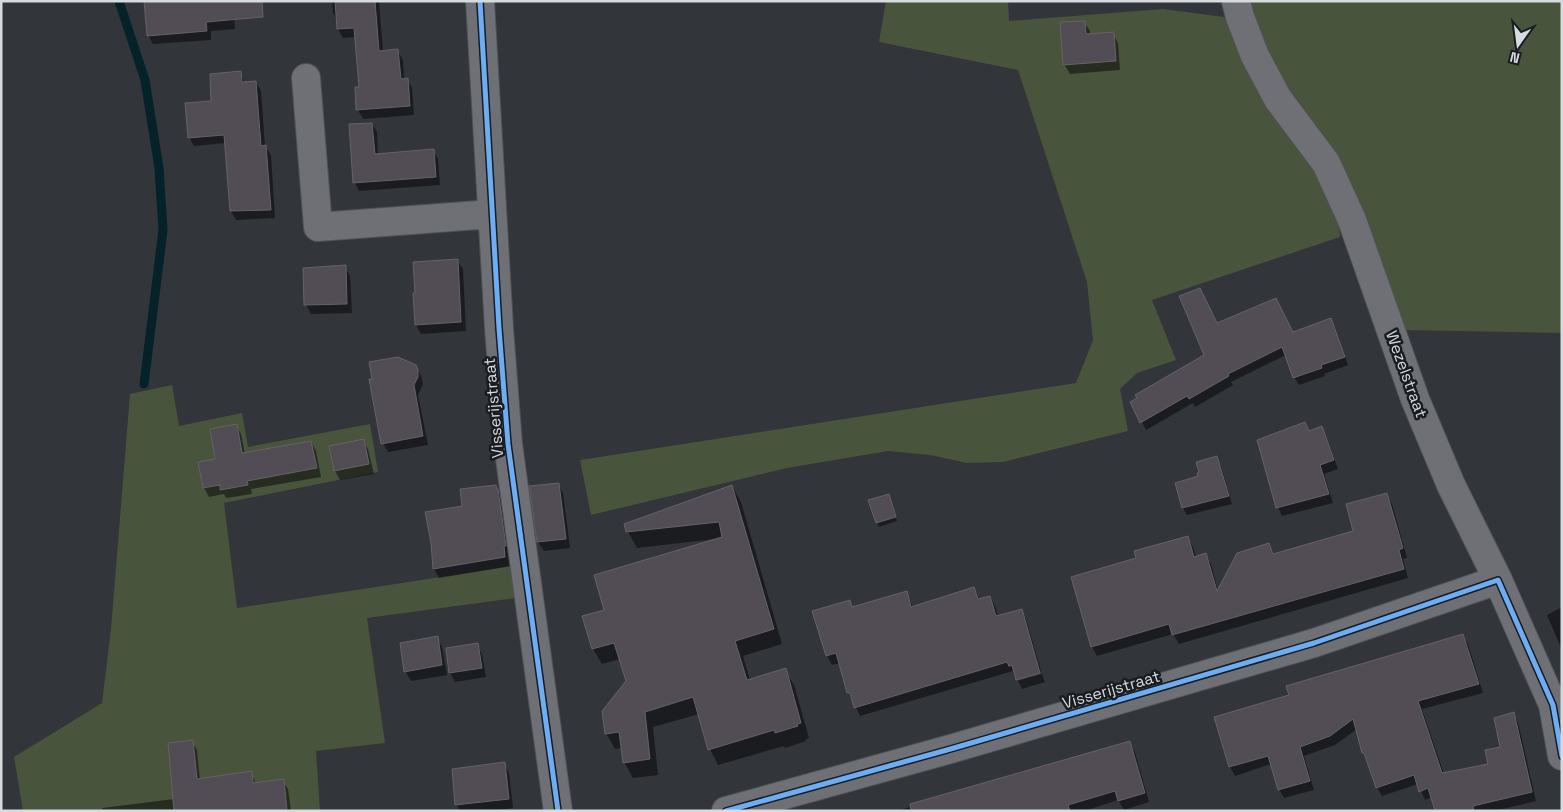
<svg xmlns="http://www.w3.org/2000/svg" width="1563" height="812" font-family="'Space Grotesk',sans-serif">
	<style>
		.green { fill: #49543d }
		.shadow { fill: #0007; fill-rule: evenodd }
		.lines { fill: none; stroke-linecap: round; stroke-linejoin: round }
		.stream { stroke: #042227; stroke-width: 9 }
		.building { fill: #524d54; stroke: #646367 }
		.street-casing { stroke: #4f5356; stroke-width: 30 }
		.street { stroke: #6e7075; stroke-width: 28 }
		.cycleway-casing { stroke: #191c20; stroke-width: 8 }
		.cycleway { stroke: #6dadf4; stroke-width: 5 }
		.labels { text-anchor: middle; stroke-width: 5; stroke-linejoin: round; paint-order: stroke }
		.street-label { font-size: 16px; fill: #d6dbe0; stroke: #191c20 }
	</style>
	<rect width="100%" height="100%" fill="#32353a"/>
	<!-- green -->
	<path class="green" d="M 886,1 L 1008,1 L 1009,21 L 1163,9 L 1224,17 L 1251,72 L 1305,149 L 1336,205 L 1340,237 L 1152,300 L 1176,360 L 1137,373 L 1120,389 L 1128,431 L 1003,462 L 967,463 L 930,455 L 888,451 L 787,468 L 591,515 L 580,460 L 1076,383 L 1093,340 L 1087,282 L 1018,70 L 879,42 Z
		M 1248,1 L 1562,1 L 1562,333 L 1401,330 L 1280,89 Z
		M 172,385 L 179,426 L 242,413 L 248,447 L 370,424 L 378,472 L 224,503 L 237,608 L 513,566 L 515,598 L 367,618 L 385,743 L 316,751 L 320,811 L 23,811 L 14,757 L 102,703 L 111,629 L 130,394 Z"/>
	<!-- shadow -->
	<path class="shadow" d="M 233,1 L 235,29 L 211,31 L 211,40 L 153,44 L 148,35 Z
		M 332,1 L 379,1 L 383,51 L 397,50 L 403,60 L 404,79 L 407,79 L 412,88 L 414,115 L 363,119 L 358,110 L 360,88 L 356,37 L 343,38 L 338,29 L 337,20 L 333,13 Z
		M 1084,22 L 1090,31 L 1090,35 L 1113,34 L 1118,43 L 1120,70 L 1070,74 L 1064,64 Z
		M 240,73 L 245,83 L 256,82 L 261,91 L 265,146 L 271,155 L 275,218 L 236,220 L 231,211 L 226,143 L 194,146 L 189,137 L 213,102 Z
		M 372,124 L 377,132 L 378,155 L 433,151 L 438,159 L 440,185 L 359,191 L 355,183 L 351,126 Z
		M 457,260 L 463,269 L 466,331 L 421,334 L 416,325 Z
		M 345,267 L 350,276 L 352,313 L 311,314 L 306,305 Z
		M 1331,320 L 1335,328 L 1348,365 L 1324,374 L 1325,376 L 1299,385 L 1294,377 L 1286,355 L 1231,382 L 1233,385 L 1195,407 L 1193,403 L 1146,430 L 1132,402 L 1205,355 L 1217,325 L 1293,334 Z
		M 416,366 L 421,376 L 423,384 L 418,395 L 428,445 L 388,452 L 383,443 Z
		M 1305,423 L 1310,432 L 1321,427 L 1326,436 L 1338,469 L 1324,474 L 1333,503 L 1282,516 L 1278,507 Z
		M 236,425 L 241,434 L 245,454 L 311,442 L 316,451 L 321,477 L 251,489 L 252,494 L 226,498 L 224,494 L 209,497 L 204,488 L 216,460 Z
		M 363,440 L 368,449 L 374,474 L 340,480 L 335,471 L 330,447 Z
		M 1216,458 L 1221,466 L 1232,504 L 1187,515 L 1183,508 L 1199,477 Z
		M 558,484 L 563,493 L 570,548 L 544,551 L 538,542 L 531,487 Z
		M 495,486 L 503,500 L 511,555 L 508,555 L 510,566 L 439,578 L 434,569 L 432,543 L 464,507 Z
		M 732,486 L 741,502 L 782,644 L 743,656 L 750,680 L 785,670 L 794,685 L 809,738 L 805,740 L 806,741 L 785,748 L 784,746 L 718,765 L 710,749 L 699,714 L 653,727 L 658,775 L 633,778 L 624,762 L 622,748 L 615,749 L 606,733 L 627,682 L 620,659 L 602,664 L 593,649 L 606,611 L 715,540 L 715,539 L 637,548 L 628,532 L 626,525 Z
		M 1387,495 L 1392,504 L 1407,558 L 1403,559 L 1408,578 L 1179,644 L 1173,634 L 1097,656 L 1092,647 L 1138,559 L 1187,537 L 1193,547 L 1196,557 L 1205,555 L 1211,564 L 1218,591 L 1269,545 L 1274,554 L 1354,532 Z
		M 890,499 L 897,521 L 879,527 L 877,522 Z
		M 974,588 L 980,600 L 990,597 L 995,606 L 998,616 L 1021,610 L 1026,619 L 1041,671 L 1018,679 L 1018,681 L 1013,671 L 860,716 L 849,693 L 840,663 L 832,665 L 827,656 L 814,612 L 849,602 L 853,608 L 906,593 L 913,607 ZM 1017,662 L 1018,664 L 1008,667 L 1008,665 Z
		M 1562,607 L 1562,650 L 1547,615 Z
		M 1463,635 L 1468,644 L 1483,693 L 1422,709 L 1444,774 L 1489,765 L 1501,748 L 1513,713 L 1518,722 L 1536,801 L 1494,811 L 1436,811 L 1432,797 L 1425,800 L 1418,784 L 1382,796 L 1377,787 L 1368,760 L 1364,753 L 1357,729 L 1335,745 L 1304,756 L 1314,790 L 1284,798 L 1279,789 L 1271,764 L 1235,776 L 1230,767 L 1216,717 L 1290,696 Z
		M 437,638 L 442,647 L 447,675 L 411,681 L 406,672 L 401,644 Z
		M 477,645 L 482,654 L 486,677 L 455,682 L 450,673 Z
		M 1042,674 L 1045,682 L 1022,689 L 1018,681 Z
		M 192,742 L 197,750 L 200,780 L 251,773 L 256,784 L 283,781 L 288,789 L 291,811 L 103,811 L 102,808 L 174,799 Z
		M 1130,743 L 1135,752 L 1149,802 L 1124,810 L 1118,800 L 1084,811 L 897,811 Z
		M 504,764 L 509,773 L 513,808 L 489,811 L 460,811 L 456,804 Z"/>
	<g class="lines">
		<!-- stream -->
		<path class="stream" d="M 119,1 L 145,80 L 159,168 L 163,230 L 144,384"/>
	</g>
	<!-- building -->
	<path class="building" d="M 144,1 L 262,1 L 263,17 L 206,22 L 207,31 L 147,36 Z
		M 335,1 L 375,1 L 379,51 L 398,49 L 401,79 L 408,78 L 410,106 L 356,110 L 355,87 L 359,87 L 354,28 L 337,29 Z
		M 1085,21 L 1086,34 L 1114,32 L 1116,61 L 1063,65 L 1060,22 Z
		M 241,71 L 242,82 L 256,81 L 261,146 L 266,145 L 271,210 L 230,211 L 224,135 L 188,138 L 185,103 L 211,101 L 210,74 Z
		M 372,123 L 375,154 L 434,149 L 436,177 L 353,183 L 349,124 Z
		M 458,259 L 461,322 L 415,325 L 413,293 L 415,293 L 413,262 Z
		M 346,265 L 347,304 L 304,305 L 303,268 Z
		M 1200,288 L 1217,323 L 1276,298 L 1293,332 L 1331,318 L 1345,357 L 1321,365 L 1322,368 L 1293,378 L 1282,347 L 1228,374 L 1229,376 L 1189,399 L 1187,396 L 1140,423 L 1130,402 L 1137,398 L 1135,395 L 1204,355 L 1179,296 Z
		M 398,357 L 416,365 L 418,370 L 418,377 L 414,385 L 423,436 L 381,444 L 369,379 L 372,379 L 369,362 Z
		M 1305,422 L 1309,431 L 1322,426 L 1334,460 L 1320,465 L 1329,494 L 1276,508 L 1257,440 Z
		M 237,424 L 242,453 L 311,441 L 317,468 L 247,481 L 248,485 L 220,490 L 220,485 L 203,488 L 198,462 L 215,459 L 210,429 Z
		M 364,439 L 369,464 L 334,471 L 329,446 Z
		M 1217,456 L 1229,496 L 1182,508 L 1175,483 L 1198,476 L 1197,473 L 1199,472 L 1196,462 Z
		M 559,483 L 566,539 L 537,542 L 529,486 Z
		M 496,485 L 497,489 L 498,489 L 506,546 L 504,546 L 505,557 L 433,569 L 431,543 L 425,512 L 462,506 L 460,489 Z
		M 732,485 L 774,629 L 735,641 L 747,680 L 786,668 L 801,723 L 797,724 L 798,726 L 775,733 L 774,730 L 708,750 L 693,697 L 645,712 L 650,759 L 623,763 L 619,732 L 605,734 L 602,711 L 626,681 L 614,643 L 592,649 L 582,616 L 604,610 L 594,575 L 722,537 L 719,522 L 626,532 L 624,524 Z
		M 1387,493 L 1403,548 L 1399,550 L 1404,569 L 1172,635 L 1169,624 L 1091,647 L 1071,577 L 1136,558 L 1134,551 L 1188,536 L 1194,557 L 1206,553 L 1217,591 L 1237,553 L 1269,543 L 1273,554 L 1353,531 L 1346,504 Z
		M 889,494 L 896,517 L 876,523 L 868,500 Z
		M 974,587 L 978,599 L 990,596 L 996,616 L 1022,609 L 1040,673 L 1016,680 L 1012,665 L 1009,666 L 1007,662 L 854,708 L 850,693 L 847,693 L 836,653 L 826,656 L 812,611 L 850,600 L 852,607 L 907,591 L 911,607 Z
		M 1463,634 L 1479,684 L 1418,701 L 1442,773 L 1488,764 L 1485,750 L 1500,747 L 1494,718 L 1514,712 L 1532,792 L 1473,806 L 1474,811 L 1435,811 L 1428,788 L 1419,792 L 1414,775 L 1376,788 L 1364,753 L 1362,753 L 1353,719 L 1330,736 L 1300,747 L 1310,781 L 1278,790 L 1268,756 L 1229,767 L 1214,717 L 1289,695 L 1286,686 Z
		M 438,636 L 442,665 L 404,672 L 400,643 Z
		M 478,643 L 482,668 L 449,673 L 446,648 Z
		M 193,740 L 197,779 L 252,771 L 253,783 L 284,779 L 287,811 L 174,811 L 168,743 Z
		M 1130,741 L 1145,793 L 1118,801 L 1115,791 L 1068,805 L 1070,811 L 911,811 L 910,804 Z
		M 505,762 L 509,799 L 455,805 L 452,769 Z"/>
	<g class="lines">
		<!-- street casing -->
		<g class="street-casing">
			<path id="street" d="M 480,1 L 499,328 L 508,444 L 558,811
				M 1236,1 L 1240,17 L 1255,56 L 1278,99 L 1326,163 L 1352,220 L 1415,399 L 1451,485 L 1498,580 L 1553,705 L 1562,756
				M 306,78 L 318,227 L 492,214
				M 726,811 L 947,750 L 1314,643 L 1498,580"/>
		</g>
		<!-- street -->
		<use href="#street" class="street"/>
		<!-- cycleway casing -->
		<g class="cycleway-casing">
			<path id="cycleway" d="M 480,1 L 499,328 L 508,444 L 558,811
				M 726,811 L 947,750 L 1314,643 L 1498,580 L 1553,705 L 1562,756"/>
		</g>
		<!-- cycleway -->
		<use href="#cycleway" class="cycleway"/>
	</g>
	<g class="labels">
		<!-- street labels -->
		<g class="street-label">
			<text transform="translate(1407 374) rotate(70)" y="6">Wezelstraat</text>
			<text transform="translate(493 408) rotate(-95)" y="6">Visserijstraat</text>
			<text transform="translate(1111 689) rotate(-16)" y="6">Visserijstraat</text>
		</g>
	</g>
	<!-- border -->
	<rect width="1563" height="812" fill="none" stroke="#d6dbe0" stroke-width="5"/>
	<!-- north arrow -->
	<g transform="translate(1518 45) rotate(194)" stroke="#191c20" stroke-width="4" paint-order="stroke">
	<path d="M0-4L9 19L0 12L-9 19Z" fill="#d6dbe0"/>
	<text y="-8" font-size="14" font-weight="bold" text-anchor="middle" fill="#d6dbe0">N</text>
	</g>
</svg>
